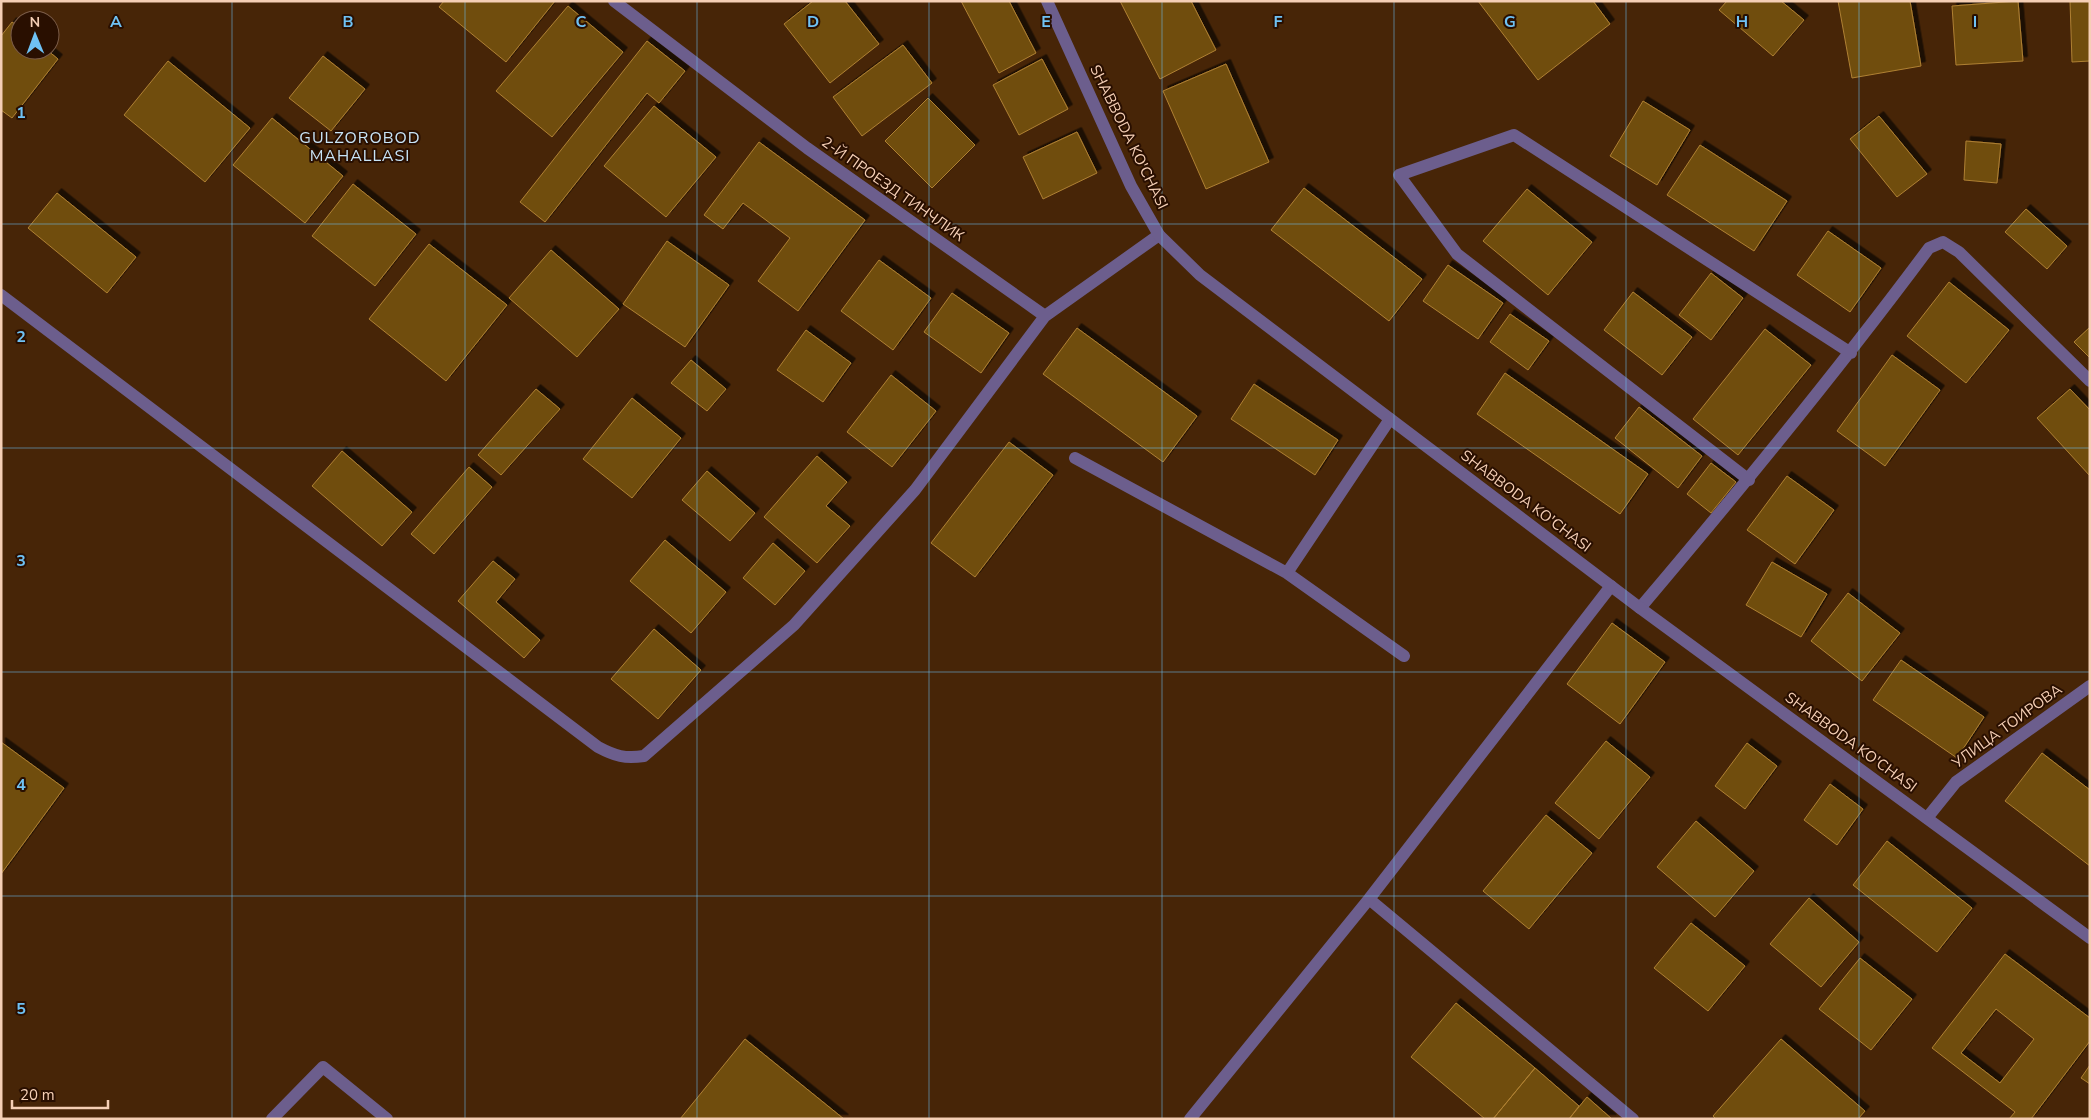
<svg xmlns="http://www.w3.org/2000/svg" width="2091" height="1120" font-family="'Nunito Sans',sans-serif">
	<style>
		.building { fill: #704e11; stroke: #af8032; fill-rule: evenodd; filter: url(#shadow) }
		.lines { fill: none; stroke-linecap: round; stroke-linejoin: round }
		.service { stroke: #6c5e8d; stroke-width: 12 }
		.minor { stroke: #6c5e8d; stroke-width: 12 }
		.tertiary { stroke: #6c5e8d; stroke-width: 12 }
		.grid { fill: none; stroke: #6fc2f4; stroke-width: 1; stroke-opacity: 0.55 }
		.labels { text-anchor: middle; stroke-width: 4; stroke-linejoin: round; paint-order: stroke }
		.street-label { font-size: 15px; fill: #f5cfb5; stroke: #290f00 }
		.neighbourhood-label { font-size: 16px; letter-spacing: 1px; fill: #c8e4f7; stroke: #290f00 }
		.grid-label { font-size: 16px; text-anchor: middle; font-weight: bold; fill: #6fc2f4; stroke: #290f00; stroke-width: 4; stroke-linejoin: round; paint-order: stroke }
	</style>
	<defs>
		<filter id="shadow"><feDropShadow dx="4.5" dy="-4.5" stdDeviation="0" flood-color="#0009"/></filter>
	</defs>
	<rect width="100%" height="100%" fill="#472507"/>
	<!-- building -->
	<path class="building" d="M 444,1 L 555,1 L 506,62 L 439,7 Z
		M 813,1 L 845,1 L 879,44 L 830,83 L 784,24 Z
		M 961,1 L 1009,1 L 1036,53 L 999,73 Z
		M 1120,1 L 1191,1 L 1216,50 L 1160,79 Z
		M 1478,1 L 1593,1 L 1610,24 L 1538,80 Z
		M 1727,1 L 1781,1 L 1804,20 L 1773,56 L 1719,10 Z
		M 1838,1 L 1910,1 L 1921,66 L 1852,78 Z
		M 2018,1 L 2023,61 L 1956,65 L 1952,6 Z
		M 2070,1 L 2090,1 L 2090,61 L 2072,62 Z
		M 568,6 L 623,52 L 552,137 L 496,91 Z
		M 12,22 L 20,28 L 20,50 L 47,50 L 58,59 L 12,118 L 1,110 L 1,36 Z
		M 647,41 L 685,71 L 659,103 L 647,93 L 545,222 L 520,202 Z
		M 903,45 L 932,83 L 862,136 L 833,97 Z
		M 323,56 L 365,89 L 331,131 L 289,98 Z
		M 1042,59 L 1068,109 L 1019,135 L 993,85 Z
		M 168,61 L 250,128 L 205,182 L 124,115 Z
		M 1226,64 L 1269,162 L 1206,189 L 1163,91 Z
		M 928,98 L 975,145 L 932,188 L 885,141 Z
		M 1643,101 L 1690,130 L 1657,185 L 1610,156 Z
		M 654,106 L 716,157 L 666,217 L 604,166 Z
		M 1879,116 L 1927,174 L 1897,197 L 1850,139 Z
		M 272,118 L 343,176 L 305,223 L 233,165 Z
		M 1077,132 L 1097,173 L 1043,199 L 1023,157 Z
		M 1966,141 L 2001,144 L 1997,183 L 1964,180 Z
		M 759,142 L 865,220 L 798,311 L 758,281 L 790,238 L 743,203 L 723,229 L 704,215 Z
		M 1700,145 L 1787,201 L 1754,251 L 1667,195 Z
		M 353,184 L 416,234 L 375,286 L 312,236 Z
		M 1304,188 L 1422,279 L 1389,321 L 1271,230 Z
		M 1527,189 L 1592,242 L 1548,295 L 1483,241 Z
		M 57,193 L 136,257 L 107,293 L 28,228 Z
		M 2026,209 L 2067,246 L 2047,269 L 2005,232 Z
		M 1828,231 L 1881,268 L 1850,312 L 1797,275 Z
		M 667,241 L 729,285 L 685,347 L 623,304 Z
		M 429,244 L 507,305 L 446,381 L 369,319 Z
		M 551,250 L 619,309 L 577,357 L 509,298 Z
		M 879,260 L 931,298 L 893,350 L 841,311 Z
		M 1448,265 L 1503,303 L 1478,339 L 1423,301 Z
		M 1711,273 L 1743,298 L 1711,340 L 1679,315 Z
		M 1949,282 L 2009,330 L 1966,383 L 1907,336 Z
		M 1633,292 L 1692,337 L 1662,375 L 1604,330 Z
		M 952,293 L 1009,333 L 981,373 L 924,332 Z
		M 1510,314 L 1549,341 L 1528,370 L 1490,342 Z
		M 2090,327 L 2090,358 L 2074,342 Z
		M 1077,328 L 1197,416 L 1163,462 L 1043,374 Z
		M 1765,329 L 1811,365 L 1738,455 L 1693,419 Z
		M 806,330 L 851,363 L 823,402 L 777,370 Z
		M 1892,355 L 1940,390 L 1885,466 L 1837,431 Z
		M 691,360 L 726,389 L 707,411 L 671,383 Z
		M 1505,373 L 1648,474 L 1620,514 L 1477,414 Z
		M 891,375 L 936,411 L 892,467 L 847,432 Z
		M 1254,384 L 1338,440 L 1315,475 L 1231,419 Z
		M 536,389 L 560,409 L 501,475 L 478,455 Z
		M 2070,389 L 2090,410 L 2090,476 L 2037,418 Z
		M 632,398 L 681,438 L 632,498 L 583,459 Z
		M 1639,407 L 1702,456 L 1678,488 L 1615,438 Z
		M 1009,442 L 1053,475 L 975,577 L 931,543 Z
		M 342,451 L 412,512 L 382,546 L 312,486 Z
		M 817,456 L 847,482 L 826,506 L 850,526 L 817,563 L 764,517 Z
		M 1711,463 L 1736,482 L 1711,513 L 1687,494 Z
		M 469,467 L 492,487 L 434,554 L 411,534 Z
		M 707,471 L 755,513 L 730,541 L 682,500 Z
		M 1787,476 L 1834,510 L 1795,564 L 1747,530 Z
		M 665,540 L 726,592 L 691,633 L 630,581 Z
		M 773,543 L 805,571 L 775,605 L 743,578 Z
		M 493,561 L 515,579 L 496,602 L 540,640 L 524,658 L 458,601 Z
		M 1772,562 L 1827,594 L 1801,637 L 1746,605 Z
		M 1848,593 L 1900,633 L 1862,681 L 1811,641 Z
		M 1612,623 L 1665,662 L 1620,724 L 1567,684 Z
		M 654,629 L 701,670 L 658,719 L 611,679 Z
		M 1901,660 L 1984,717 L 1957,758 L 1873,700 Z
		M 1606,741 L 1650,777 L 1599,839 L 1555,803 Z
		M 1,742 L 64,788 L 1,874 Z
		M 1747,743 L 1777,766 L 1745,809 L 1715,786 Z
		M 2042,753 L 2090,790 L 2090,866 L 2005,801 Z
		M 1830,784 L 1863,809 L 1837,845 L 1804,820 Z
		M 1546,815 L 1592,853 L 1529,929 L 1483,891 Z
		M 1696,821 L 1754,871 L 1715,917 L 1657,867 Z
		M 1887,841 L 1972,908 L 1937,952 L 1853,885 Z
		M 1809,898 L 1859,942 L 1821,987 L 1770,944 Z
		M 1691,923 L 1745,966 L 1708,1011 L 1654,968 Z
		M 2005,954 L 2090,1018 L 2090,1041 L 2031,1119 L 2009,1119 L 2015,1112 L 1932,1048 ZM 1996,1009 L 2034,1039 L 2000,1083 L 1961,1053 Z
		M 1860,958 L 1912,999 L 1871,1050 L 1819,1009 Z
		M 1456,1003 L 1535,1068 L 1493,1119 L 1485,1119 L 1411,1057 Z
		M 745,1039 L 844,1119 L 680,1119 Z
		M 1781,1039 L 1865,1111 L 1858,1119 L 1716,1119 L 1713,1116 Z
		M 2090,1065 L 2090,1084 L 2081,1078 Z
		M 1535,1068 L 1579,1106 L 1569,1119 L 1493,1119 Z
		M 1587,1097 L 1612,1119 L 1569,1119 Z"/>
	<g class="lines">
		<!-- service -->
		<path class="service" d="M 1075,458 L 1287,573 L 1404,656
			M 1287,573 L 1390,419
			M 272,1119 L 323,1067 L 387,1119"/>
		<!-- minor -->
		<path class="minor" d="M 614,1 L 807,148 L 1045,316 L 1159,235
			M 1,295 L 598,747 C 615,756 625,759 644,756 L 794,625 L 915,490 L 1045,316
			M 1749,480 L 1457,254 L 1399,175 L 1514,135 L 1851,353
			M 1640,608 C 1740,490 1837,372 1929,248 L 1943,242 L 1959,252 L 2090,381
			M 1927,818 L 1956,782 L 2090,686
			M 1369,899 L 1633,1119
			M 1190,1119 L 1369,899 L 1611,586"/>
		<!-- tertiary -->
		<path class="tertiary" d="M 1047,1 L 1131,186 L 1159,235 L 1200,275 L 1640,608 L 2090,938"/>
	</g>
	<!-- grid -->
	<path class="grid" d="M 232,1 L 232,1119M 465,1 L 465,1119M 697,1 L 697,1119M 929,1 L 929,1119M 1162,1 L 1162,1119M 1394,1 L 1394,1119M 1626,1 L 1626,1119M 1859,1 L 1859,1119M 1,224 L 2090,224M 1,448 L 2090,448M 1,672 L 2090,672M 1,896 L 2090,896"/>
	<g class="labels">
		<!-- street labels -->
		<g class="street-label">
			<text transform="translate(1129 137) rotate(64)" y="5">SHABBODA KO'CHASI</text>
			<text transform="translate(893 189) rotate(35)" y="5">2-Й ПРОЕЗД ТИНЧЛИК</text>
			<text transform="translate(1526 501) rotate(37)" y="5">SHABBODA KO'CHASI</text>
			<text transform="translate(2007 726) rotate(-36)" y="5">УЛИЦА ТОИРОВА</text>
			<text transform="translate(1851 742) rotate(36)" y="5">SHABBODA KO'CHASI</text>
		</g>
		<!-- neighbourhood labels -->
		<g class="neighbourhood-label">
			<text x="360" y="143">GULZOROBOD<tspan x="360" dy="18">MAHALLASI</tspan></text>
		</g>
	</g>
	<g class="grid-label">
		<text x="116" y="27">A</text>
		<text x="348" y="27">B</text>
		<text x="581" y="27">C</text>
		<text x="813" y="27">D</text>
		<text x="1046" y="27">E</text>
		<text x="1278" y="27">F</text>
		<text x="1510" y="27">G</text>
		<text x="1742" y="27">H</text>
		<text x="1975" y="27">I</text>
		<text x="21" y="118">1</text>
		<text x="21" y="342">2</text>
		<text x="21" y="566">3</text>
		<text x="21" y="790">4</text>
		<text x="21" y="1014">5</text>
	</g>
	<!-- border -->
	<rect width="2091" height="1120" fill="none" stroke="#f5cfb5" stroke-width="5"/>
	<!-- north arrow -->
	<g transform="translate(35 35) rotate(359)"><circle r="24" fill="#290f00" stroke="#7b5c48"/>
	<path d="M0-4L9 19L0 12L-9 19Z" fill="#6fc2f4"/>
	<text y="-8" font-size="14" font-weight="bold" text-anchor="middle" fill="#f5cfb5">N</text>
	</g>
	<!-- scale -->
	<path d="M12 1100v8h96v-8" fill="none" stroke="#f5cfb5" stroke-width="2.5"/>
	<text x="20" y="1100" font-size="15" fill="#f5cfb5" stroke="#290f00" stroke-width="4" paint-order="stroke">20 m</text>
</svg>
